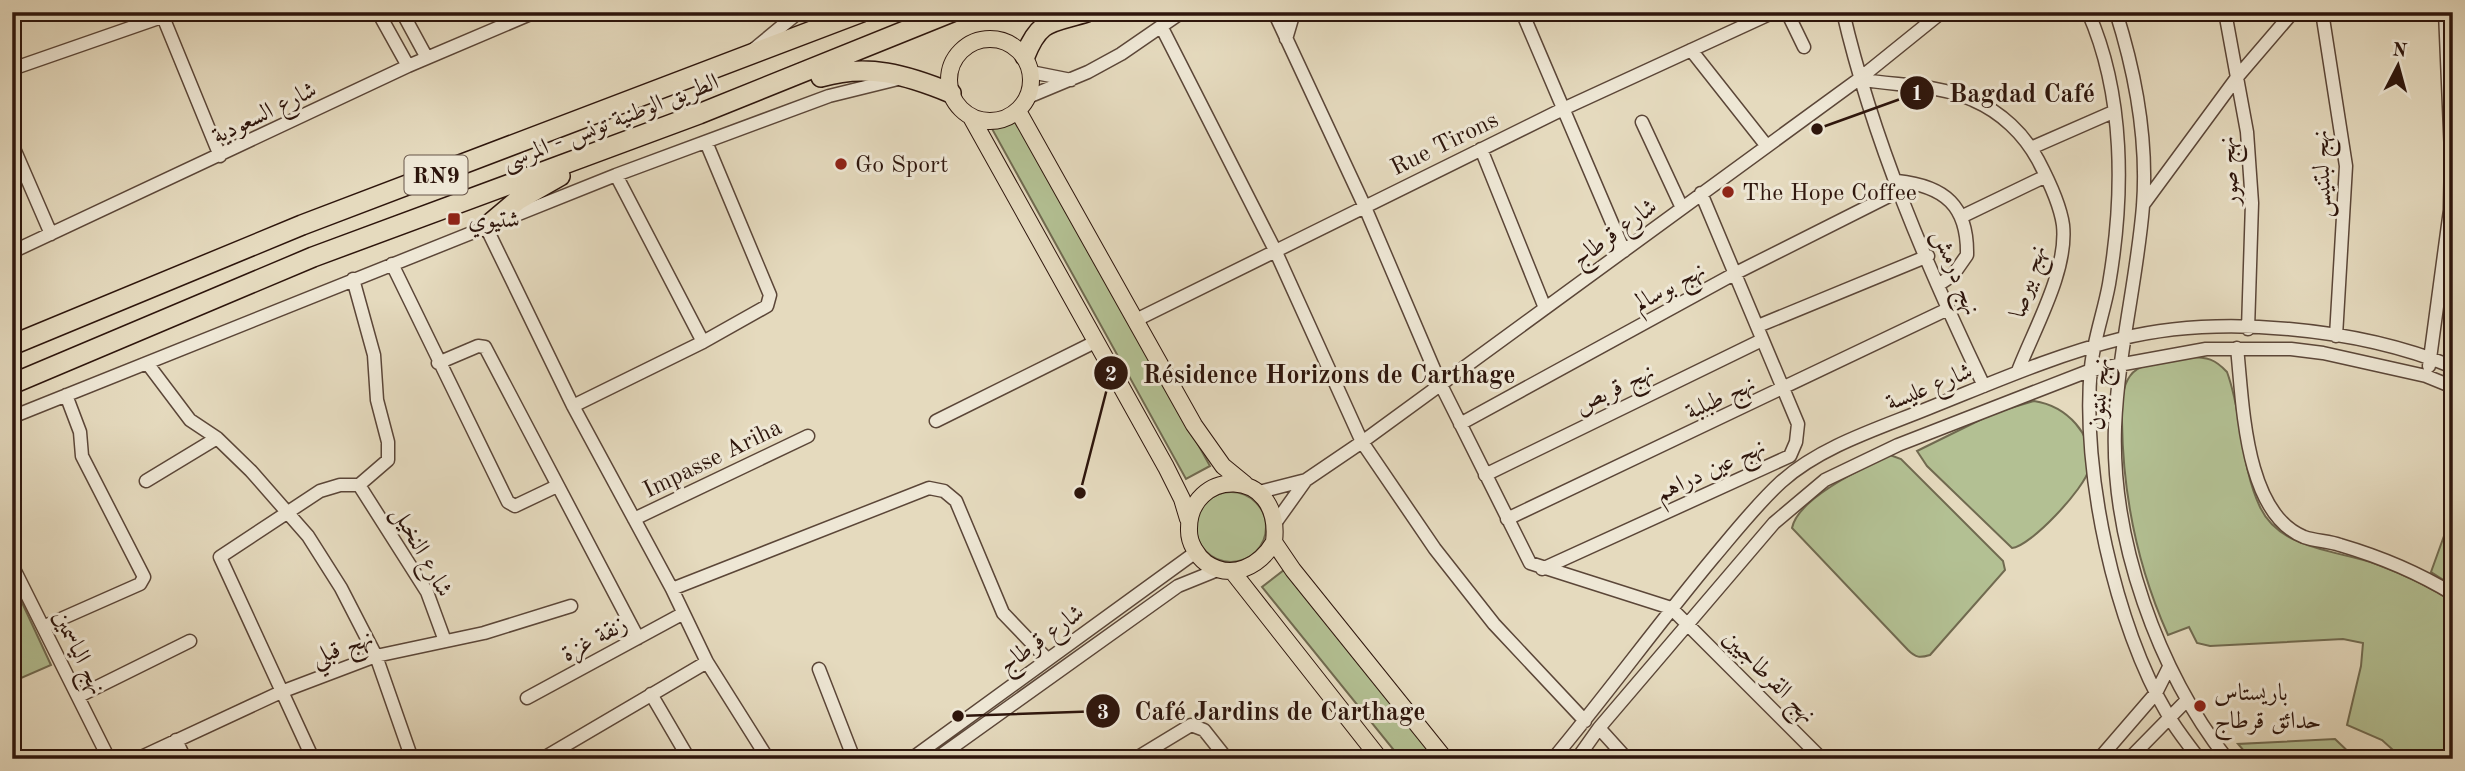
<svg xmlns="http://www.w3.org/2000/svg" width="2465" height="771" font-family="'Old Standard TT',Amiri,serif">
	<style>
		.green { fill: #b3c093; stroke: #706a50; stroke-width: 2 }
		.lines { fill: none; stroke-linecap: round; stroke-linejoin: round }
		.minor-casing { stroke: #5b4638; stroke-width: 15 }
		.major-casing { stroke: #2d150c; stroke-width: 18 }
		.highway-casing { stroke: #2d150c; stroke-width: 22 }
		.minor { stroke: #eee7d5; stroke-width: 12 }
		.major { stroke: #e5dabe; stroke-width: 16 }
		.highway { stroke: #e5dabe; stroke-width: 19 }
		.poi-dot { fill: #8f2418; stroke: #eee7d5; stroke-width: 2.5 }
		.labels { text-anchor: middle; stroke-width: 6; stroke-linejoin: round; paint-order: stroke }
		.shield { fill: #eee7d5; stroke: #675448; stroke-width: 2 }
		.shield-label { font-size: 23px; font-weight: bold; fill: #2d150c }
		.street-label { font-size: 24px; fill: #2d150c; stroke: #eee7d5 }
		.poi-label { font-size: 24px; fill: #2d150c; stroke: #eee7d5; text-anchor: start }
		.leader { fill: none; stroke: #2d150c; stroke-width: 2.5 }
		.callout-dot { fill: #2d150c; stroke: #eee7d5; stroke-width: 2.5 }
		.mark-label { font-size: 21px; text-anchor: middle; font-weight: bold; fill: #fff }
		.callout-label { font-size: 26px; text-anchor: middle; font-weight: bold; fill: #2d150c; stroke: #eee7d5; stroke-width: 6; stroke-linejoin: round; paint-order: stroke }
	</style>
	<rect width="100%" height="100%" fill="#e5dabe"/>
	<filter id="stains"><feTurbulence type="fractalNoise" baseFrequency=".00286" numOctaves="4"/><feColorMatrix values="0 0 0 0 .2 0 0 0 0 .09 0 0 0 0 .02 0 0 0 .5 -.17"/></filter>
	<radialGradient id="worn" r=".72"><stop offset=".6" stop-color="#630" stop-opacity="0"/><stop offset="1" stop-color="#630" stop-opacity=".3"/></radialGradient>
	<!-- green -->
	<path class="green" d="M 1015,114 L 1210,466 L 1186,479 L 991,127 Z
		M 2190,357 C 2207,357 2215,359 2227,372 C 2243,415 2240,465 2260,507 C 2280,550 2337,550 2376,564 C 2403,574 2429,586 2453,602 L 2453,759 L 2403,759 L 2382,740 L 2347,725 L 2361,666 L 2363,643 L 2343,639 L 2210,646 L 2197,643 L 2189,627 L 2168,635 C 2138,568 2123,496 2122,422 C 2122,408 2121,388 2130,376 C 2141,360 2171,361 2190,357 Z
		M 2034,401 C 2066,406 2095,434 2089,469 C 2085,488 2030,547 2012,548 L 1927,466 L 1917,451 L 1994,413 Z
		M 1890,455 L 1901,459 L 2003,561 L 2005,570 L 1930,655 C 1920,658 1916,658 1908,650 L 1792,528 C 1798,498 1863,468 1890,455 Z
		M1196 527a35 35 0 1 1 70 0a35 35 0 1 1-70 0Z
		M 2453,511 L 2453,586 L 2431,572 Z
		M 1284,570 L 1437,759 L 1401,759 L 1262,587 Z
		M 12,581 L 51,665 L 12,682 Z
		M 2335,739 L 2356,759 L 2251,759 L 2238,744 Z"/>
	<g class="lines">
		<!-- minor casing -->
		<g class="minor-casing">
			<path id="minor" d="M 161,12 L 220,156
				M 378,12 L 408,66
				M 402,12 L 427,58
				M 1274,12 L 1364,205 L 1440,383 L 1530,563 L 1671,608 L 1822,759
				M 1522,12 L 1624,251
				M 1787,12 L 1804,47
				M 1843,12 C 1873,141 1927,267 1984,386
				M 2088,12 C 2125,95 2124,196 2109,284 C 2104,312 2094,338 2091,367 C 2081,471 2115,626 2168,715 C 2177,731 2189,745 2199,759
				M 2116,12 C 2136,75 2148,139 2143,206 C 2137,280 2118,352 2115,427 C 2111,540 2158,671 2227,759
				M 2225,12 L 2247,132 L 2252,203 L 2248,329
				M 2322,12 L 2346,166 L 2336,336
				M 1161,26 L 1275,250 L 1362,442 L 1435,549 L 1494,624 L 1585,721
				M 1286,39 L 1294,12
				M 753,50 L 799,12
				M 1691,50 L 1766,145
				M 12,69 L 176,12
				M 1031,72 L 1071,80
				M 1859,79 C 1896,86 1938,84 1973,100 C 2001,112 2024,134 2038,160 C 2048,179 2060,203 2063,225 C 2068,271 2034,329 2018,371
				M 1028,97 L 1088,72 L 1121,54 L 1182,12
				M 1642,122 L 1682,208
				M 12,144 L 51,234
				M 2031,148 L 2113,112
				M 1481,149 L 1545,308
				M 616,175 L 703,342
				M 1897,181 C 1945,186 1968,206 1967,255 L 1953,275 L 1938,285
				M 2143,205 L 2238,76 L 2293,12
				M 1963,216 L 2046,176
				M 486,227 L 573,406 L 672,589 L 707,662 L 768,759
				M 12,252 L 408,66 L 535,12
				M 392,264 L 508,502 L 515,506 L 557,486
				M 1136,320 L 1563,109 L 1774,12
				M 1758,326 L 1928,256
				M 2237,348 C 2243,402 2244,513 2304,537 C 2315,541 2329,541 2340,545 C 2381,557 2417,572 2453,594
				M 147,363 L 190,420 L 217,438 L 251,471 L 308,536 L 341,588 L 376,656 L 412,759
				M 438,363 L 478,346 L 485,347 L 638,638
				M 2429,366 L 2450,210 L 2451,154 L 2445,12
				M 573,406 L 703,342 L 767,306 L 770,295 L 706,142
				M 12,417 L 616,175 L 829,96 L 898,79
				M 936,421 L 1095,342
				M 1460,424 L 1734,274 L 1901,190
				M 1485,475 L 1762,340
				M 146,481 L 217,438
				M 359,485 L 427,592 L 445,641
				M 1259,492 L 1306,480 L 1362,442 L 1859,79 L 1942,12
				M 634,519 L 808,436
				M 1507,519 L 1948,309
				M 1276,522 L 1306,480
				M 12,565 L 109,759
				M 1542,569 L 1790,456 L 1796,442 L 1798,424 L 1701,193
				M 672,589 L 929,488 L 944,491 L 956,501 L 1003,613 L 1047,659
				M 45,626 L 140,584 L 144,577 L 82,456 L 80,432 L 66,395
				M 819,669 L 854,759
				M 651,694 L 689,759
				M 79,696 L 190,641
				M 527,698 L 682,614
				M 1599,728 L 1627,759
				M 176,740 L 185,759
				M 137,759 L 281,692 L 376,656 L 484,633 L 571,606
				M 313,759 L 220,557 L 320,491 L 340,485 L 359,485 L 388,460 L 388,442 L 377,400 L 374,355 L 353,279
				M 542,759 L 707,662
				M 911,759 L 1196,552
				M 936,759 L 1178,586 L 1220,569
				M 1135,759 L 1191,725 L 1204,730 L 1227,759
				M 1553,759 C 1608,693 1658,624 1713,558 C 1735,532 1756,505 1781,482 C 1821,446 1880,428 1929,408 C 1992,383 2055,355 2120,339 C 2220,314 2359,328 2453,367
				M 1577,759 L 1599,728 L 1774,523 L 1825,480 L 1898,445 L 2091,370 L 2206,349 L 2291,349 L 2323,353 L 2426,376 L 2453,387
				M 2099,759 L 2156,693 L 2169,667
				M 2129,759 L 2186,701"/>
		</g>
		<!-- major casing -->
		<g class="major-casing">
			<path id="major" d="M949 80a41 41 0 1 1 82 0a41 41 0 1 1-82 0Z
				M 1018,111 L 1194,425 L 1223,466 L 1245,484
				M 971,117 L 1166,467 L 1182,499 L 1188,519
				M 1274,542 C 1260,566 1232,581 1206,563 C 1197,556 1189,543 1189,531 C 1187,468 1283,464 1274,542 L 1293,570 L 1445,759
				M 1232,571 L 1380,759"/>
		</g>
		<!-- highway casing -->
		<g class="highway-casing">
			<path id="highway" d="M 1025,56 C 1040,18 1052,23 1087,12
				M 821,77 C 867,63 907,75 951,93
				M 486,227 L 518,200 L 560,176
				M 12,345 L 302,225 L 862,12
				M 12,384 L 313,257 L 699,114 L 952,12"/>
		</g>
		<!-- minor -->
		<use href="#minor" class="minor"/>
		<!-- major -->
		<use href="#major" class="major"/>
		<!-- highway -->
		<use href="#highway" class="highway"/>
	</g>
	<!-- markers -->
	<g class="poi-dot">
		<circle cx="841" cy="164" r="7"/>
		<circle cx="1728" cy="192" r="7"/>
		<rect x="447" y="212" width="14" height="14" rx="3.5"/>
		<circle cx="2200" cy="706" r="7"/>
	</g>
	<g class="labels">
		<!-- shield labels -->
		<rect class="shield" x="404.5" y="155.5" width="63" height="39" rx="5"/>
		<g class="shield-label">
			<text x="436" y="183">RN9</text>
		</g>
		<!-- street labels -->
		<g class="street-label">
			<text transform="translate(264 112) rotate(-26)" y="8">شارع السعودية</text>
			<text transform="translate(610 121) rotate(-21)" y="8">الطريق الوطنية تونس - المرسى</text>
			<text transform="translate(1444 143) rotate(-26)" y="8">Rue Tirons</text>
			<text transform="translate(2228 171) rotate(-94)" y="8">نهج صور</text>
			<text transform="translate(2321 174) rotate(-92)" y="8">نهج لبتنيس</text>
			<text transform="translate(1614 232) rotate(-36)" y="8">شارع قرطاج</text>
			<text transform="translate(1957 272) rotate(68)" y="8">نهج درمش</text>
			<text transform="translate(2027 281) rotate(-73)" y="8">نهج بيرصا</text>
			<text transform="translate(1669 286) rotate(-29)" y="8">نهج بوسالم</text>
			<text transform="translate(1929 386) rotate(-22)" y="8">شارع عليسة</text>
			<text transform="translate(1614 388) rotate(-26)" y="8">نهج قربص</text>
			<text transform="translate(2098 394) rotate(-86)" y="8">نهج نبتون</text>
			<text transform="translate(1720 397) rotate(-25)" y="8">نهج طبلبة</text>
			<text transform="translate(712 458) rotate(-26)" y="8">Impasse Ariha</text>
			<text transform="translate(1710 469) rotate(-25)" y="8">نهج عين دراهم</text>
			<text transform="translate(423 551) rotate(61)" y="8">شارع النخيل</text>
			<text transform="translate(594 638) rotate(-28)" y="8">زنقة غزة</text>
			<text transform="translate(1041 638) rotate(-36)" y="8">شارع قرطاج</text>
			<text transform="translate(342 647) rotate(-20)" y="8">نهج قبلي</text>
			<text transform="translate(80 652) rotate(64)" y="8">نهج الياسمين</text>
			<text transform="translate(1770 676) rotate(45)" y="8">نهج القرطاجيين</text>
		</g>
		<!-- poi labels -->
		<g class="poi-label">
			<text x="855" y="172">Go Sport</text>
			<text x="1742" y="200">The Hope Coffee</text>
			<text x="468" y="227">شتيوي</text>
			<text x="2214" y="700">باريستاس<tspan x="2214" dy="28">حدائق قرطاج</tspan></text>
		</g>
	</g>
	<!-- callouts -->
	<path class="leader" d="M1817 129L1917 93M1080 493L1111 373M958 716L1103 711"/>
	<g class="callout-dot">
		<circle cx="1817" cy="129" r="7"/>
		<circle cx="1080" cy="493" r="7"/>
		<circle cx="958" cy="716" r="7"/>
		<circle cx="1917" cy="93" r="18"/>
		<circle cx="1111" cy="373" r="18"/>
		<circle cx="1103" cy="711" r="18"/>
	</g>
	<g class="mark-label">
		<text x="1917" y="100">1</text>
		<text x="1111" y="381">2</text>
		<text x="1103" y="719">3</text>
	</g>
	<g class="callout-label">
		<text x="2022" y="102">Bagdad Café</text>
		<text x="1329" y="383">Résidence Horizons de Carthage</text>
		<text x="1280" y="720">Café Jardins de Carthage</text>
	</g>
	<!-- margin -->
	<rect width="2465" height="771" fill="none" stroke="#e5dabe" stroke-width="42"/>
	<rect x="14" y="14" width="2437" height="743" fill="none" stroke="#2d150c" stroke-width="3.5"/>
	<rect x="21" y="21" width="2423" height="729" fill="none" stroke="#2d150c" stroke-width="2"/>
	<!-- north arrow -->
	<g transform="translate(2398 66) rotate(6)" stroke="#eee7d5" stroke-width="5" paint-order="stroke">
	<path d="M0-5L12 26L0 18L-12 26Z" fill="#2d150c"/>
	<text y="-10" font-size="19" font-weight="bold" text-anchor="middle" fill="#2d150c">N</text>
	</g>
	<rect width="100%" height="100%" filter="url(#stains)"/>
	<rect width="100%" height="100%" fill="url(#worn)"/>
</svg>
